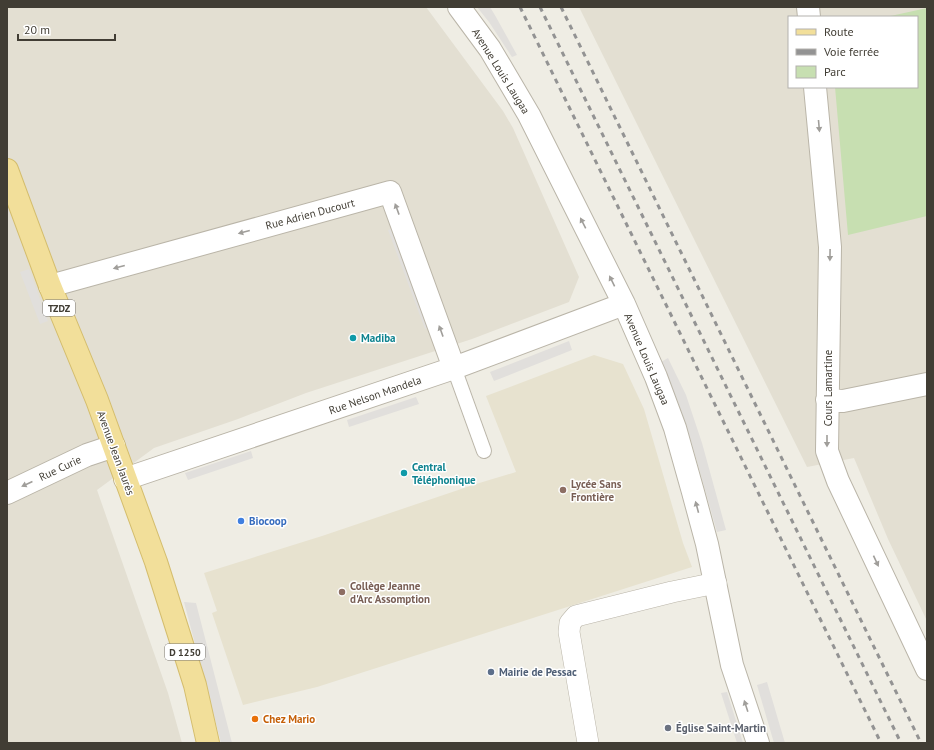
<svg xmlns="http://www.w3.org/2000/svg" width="934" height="750" font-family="'PT Sans',sans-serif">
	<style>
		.residential { fill: #e3dfd2; fill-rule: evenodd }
		.education { fill: #e7e2cf }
		.green { fill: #c7dfb1 }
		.parking { fill: #e1dfdc }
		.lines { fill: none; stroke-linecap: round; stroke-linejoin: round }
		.service-casing { stroke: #bab5a8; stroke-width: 16 }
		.pedestrian-casing { stroke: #bab5a8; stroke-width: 22 }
		.minor-casing { stroke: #bab5a8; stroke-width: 24 }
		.primary-casing { stroke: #d4bd6d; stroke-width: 24 }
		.service { stroke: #fff; stroke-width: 14 }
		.pedestrian { stroke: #fff; stroke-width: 21 }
		.minor { stroke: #fff; stroke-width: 22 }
		.primary { stroke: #f2df9a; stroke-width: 22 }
		.rail { stroke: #939393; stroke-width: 3; stroke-dasharray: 5 5; stroke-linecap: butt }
		.oneway { fill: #a09e9a }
		.culture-dot { fill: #0f9aa8; stroke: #fff; stroke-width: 1.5 }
		.education-dot { fill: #8d6e63; stroke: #fff; stroke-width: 1.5 }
		.shop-dot { fill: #3f7fe0; stroke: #fff; stroke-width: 1.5 }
		.service-dot { fill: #5c6f8a; stroke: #fff; stroke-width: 1.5 }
		.food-dot { fill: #e8710a; stroke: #fff; stroke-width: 1.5 }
		.worship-dot { fill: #6b7280; stroke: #fff; stroke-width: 1.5 }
		.labels { text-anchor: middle; stroke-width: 3; stroke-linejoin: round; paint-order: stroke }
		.shield { fill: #fff; stroke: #7a7771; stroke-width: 1 }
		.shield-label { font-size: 10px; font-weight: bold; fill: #413d34 }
		.street-label { font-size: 11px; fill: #413d34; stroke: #fff }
		.culture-label { font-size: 11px; font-weight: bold; fill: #0d838f; stroke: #fff; text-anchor: start }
		.education-label { font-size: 11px; font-weight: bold; fill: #785e54; stroke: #fff; text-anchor: start }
		.shop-label { font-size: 11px; font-weight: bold; fill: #366cbe; stroke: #fff; text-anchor: start }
		.service-label { font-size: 11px; font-weight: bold; fill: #4e5e75; stroke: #fff; text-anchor: start }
		.food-label { font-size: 11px; font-weight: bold; fill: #c56008; stroke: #fff; text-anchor: start }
		.worship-label { font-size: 11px; font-weight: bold; fill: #5b616d; stroke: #fff; text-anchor: start }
	</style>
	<rect width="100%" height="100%" fill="#efede4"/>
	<!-- residential -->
	<path class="residential" d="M 7,7 L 426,7 L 503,111 L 513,128 L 579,277 L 569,302 L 472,339 L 306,393 L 238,419 L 154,448 L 97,490 L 168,693 L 182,743 L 7,743 Z
		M 579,7 L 927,7 L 927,621 L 888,539 L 854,458 L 807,467 ZM 789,17 L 917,17 L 917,87 L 789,87 Z"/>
	<!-- education -->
	<path class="education" d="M 594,355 L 623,364 L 644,409 L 683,543 L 692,567 L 317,687 L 243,705 L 212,613 L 217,611 L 204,573 L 322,536 L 476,484 L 516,472 L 486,396 Z"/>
	<!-- green -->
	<path class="green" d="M 927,8 L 927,216 L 848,235 L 835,87 L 917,87 L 917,17 L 886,17 Z"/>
	<!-- parking -->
	<path class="parking" d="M 477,7 L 490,7 L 496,17 L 517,55 L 512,57 L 489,22 Z
		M 397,227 L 434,326 L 425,329 L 388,230 Z
		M 29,269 L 48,321 L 40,324 L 20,272 Z
		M 569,341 L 572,350 L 494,381 L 490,372 Z
		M 668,358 L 686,395 L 702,443 L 726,530 L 717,532 L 692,444 L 678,402 L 661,362 Z
		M 416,397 L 419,404 L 349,427 L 347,420 Z
		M 251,451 L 253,458 L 188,480 L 185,473 Z
		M 184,602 L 196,603 L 232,743 L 221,743 Z
		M 767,682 L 785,743 L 774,743 L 757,685 Z
		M 727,692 L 743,743 L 737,743 L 721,693 Z"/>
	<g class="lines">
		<!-- service casing -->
		<g class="service-casing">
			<path id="service" d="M 454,368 L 484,451"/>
		</g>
		<!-- pedestrian casing -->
		<g class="pedestrian-casing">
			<path id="pedestrian" d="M 588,743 L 569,632 L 570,623 L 576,616 L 672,592 L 716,583"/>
		</g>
		<!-- minor casing -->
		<g class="minor-casing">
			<path id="minor" d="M 459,7 L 490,49 L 529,115 L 624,304 L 656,377 L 675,428 L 693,492 L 707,544 L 732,665 L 758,743
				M 808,7 L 809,17
				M 815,87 L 830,247 L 827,451 L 838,481 L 927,669
				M 50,286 L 390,192 L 454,368
				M 827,400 L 843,401 L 927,384
				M 125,479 L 454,368 L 624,304
				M 7,493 L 87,455 L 114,446"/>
		</g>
		<!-- primary casing -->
		<g class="primary-casing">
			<path id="primary" d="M 7,170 L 50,286 L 97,400 L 156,562 L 195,685 L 208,743"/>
		</g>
		<!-- service -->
		<use href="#service" class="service"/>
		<!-- pedestrian -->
		<use href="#pedestrian" class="pedestrian"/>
		<!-- minor -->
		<use href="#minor" class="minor"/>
		<!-- primary -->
		<use href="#primary" class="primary"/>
		<!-- rail -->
		<path class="rail" d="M 520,7 L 881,743
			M 540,7 L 901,743
			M 561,7 L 921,743"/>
	</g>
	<!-- one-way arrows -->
	<defs><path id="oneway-solid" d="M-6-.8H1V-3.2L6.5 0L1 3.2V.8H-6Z"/></defs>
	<g class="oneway">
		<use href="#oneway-solid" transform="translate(819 126) rotate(85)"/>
		<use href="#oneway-solid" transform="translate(397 209) rotate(-110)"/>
		<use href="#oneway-solid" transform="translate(583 223) rotate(-117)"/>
		<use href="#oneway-solid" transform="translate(244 232) rotate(165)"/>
		<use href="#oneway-solid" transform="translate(830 255) rotate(91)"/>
		<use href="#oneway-solid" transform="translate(119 267) rotate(165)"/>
		<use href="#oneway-solid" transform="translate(612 281) rotate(-116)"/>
		<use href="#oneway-solid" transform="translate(441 331) rotate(-110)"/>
		<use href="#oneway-solid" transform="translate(827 441) rotate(90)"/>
		<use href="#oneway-solid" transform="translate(27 484) rotate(155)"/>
		<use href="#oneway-solid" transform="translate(697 507) rotate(-105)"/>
		<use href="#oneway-solid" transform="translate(876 561) rotate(65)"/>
		<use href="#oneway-solid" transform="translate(746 706) rotate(-108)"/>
	</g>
	<!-- markers -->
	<g class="culture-dot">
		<circle cx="353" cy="338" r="4"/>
		<circle cx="404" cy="473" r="4"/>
	</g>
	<g class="education-dot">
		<circle cx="563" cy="490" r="4"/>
		<circle cx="342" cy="592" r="4"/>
	</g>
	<circle class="shop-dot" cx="241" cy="521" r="4"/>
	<circle class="service-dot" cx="491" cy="672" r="4"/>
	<circle class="food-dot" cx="255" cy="719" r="4"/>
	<circle class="worship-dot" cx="668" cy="728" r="4"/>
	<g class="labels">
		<!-- shield labels -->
		<g class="shield">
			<rect x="43" y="300" width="32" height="16" rx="3"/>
			<rect x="165" y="644" width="40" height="16" rx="3"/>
		</g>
		<g class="shield-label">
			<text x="59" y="312">TZDZ</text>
			<text x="185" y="656">D 1250</text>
		</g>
		<!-- street labels -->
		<g class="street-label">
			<text transform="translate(501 71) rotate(58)" y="4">Avenue Louis Laugaa</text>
			<text transform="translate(310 214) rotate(-15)" y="4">Rue Adrien Ducourt</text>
			<text transform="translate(647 359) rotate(67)" y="4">Avenue Louis Laugaa</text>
			<text transform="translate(828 388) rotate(-90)" y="4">Cours Lamartine</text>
			<text transform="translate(375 395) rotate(-19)" y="4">Rue Nelson Mandela</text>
			<text transform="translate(116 453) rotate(70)" y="4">Avenue Jean Jaurès</text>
			<text transform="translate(60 468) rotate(-25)" y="4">Rue Curie</text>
		</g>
		<!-- culture labels -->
		<g class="culture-label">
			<text x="361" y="342">Madiba</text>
			<text x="412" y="471">Central<tspan x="412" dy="13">Téléphonique</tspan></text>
		</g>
		<!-- education labels -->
		<g class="education-label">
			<text x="571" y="488">Lycée Sans<tspan x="571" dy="13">Frontière</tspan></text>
			<text x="350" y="590">Collège Jeanne<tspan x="350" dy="13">d'Arc Assomption</tspan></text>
		</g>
		<!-- shop labels -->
		<g class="shop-label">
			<text x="249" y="525">Biocoop</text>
		</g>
		<!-- service labels -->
		<g class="service-label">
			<text x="499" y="676">Mairie de Pessac</text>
		</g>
		<!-- food labels -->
		<g class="food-label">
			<text x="263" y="723">Chez Mario</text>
		</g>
		<!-- worship labels -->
		<g class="worship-label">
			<text x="676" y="732">Église Saint-Martin</text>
		</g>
	</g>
	<!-- border -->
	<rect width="934" height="750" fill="none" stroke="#413d34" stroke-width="16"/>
	<!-- legend -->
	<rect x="788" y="16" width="130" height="72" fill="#ffffff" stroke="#b3b1ae"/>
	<rect x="796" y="29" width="20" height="6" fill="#f2df9a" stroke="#b3b1ae"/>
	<text x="824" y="36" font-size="12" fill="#413d34">Route</text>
	<rect x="796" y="49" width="20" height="6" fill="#939393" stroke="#b3b1ae"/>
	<text x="824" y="56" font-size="12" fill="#413d34">Voie ferrée</text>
	<rect x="796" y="66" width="20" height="12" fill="#c7dfb1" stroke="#b3b1ae"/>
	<text x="824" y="76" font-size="12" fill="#413d34">Parc</text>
	<!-- scale -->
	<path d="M18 34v6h97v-6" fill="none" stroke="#413d34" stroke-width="2"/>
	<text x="24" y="34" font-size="12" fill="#413d34" stroke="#ffffff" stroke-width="3" paint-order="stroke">20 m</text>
</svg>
